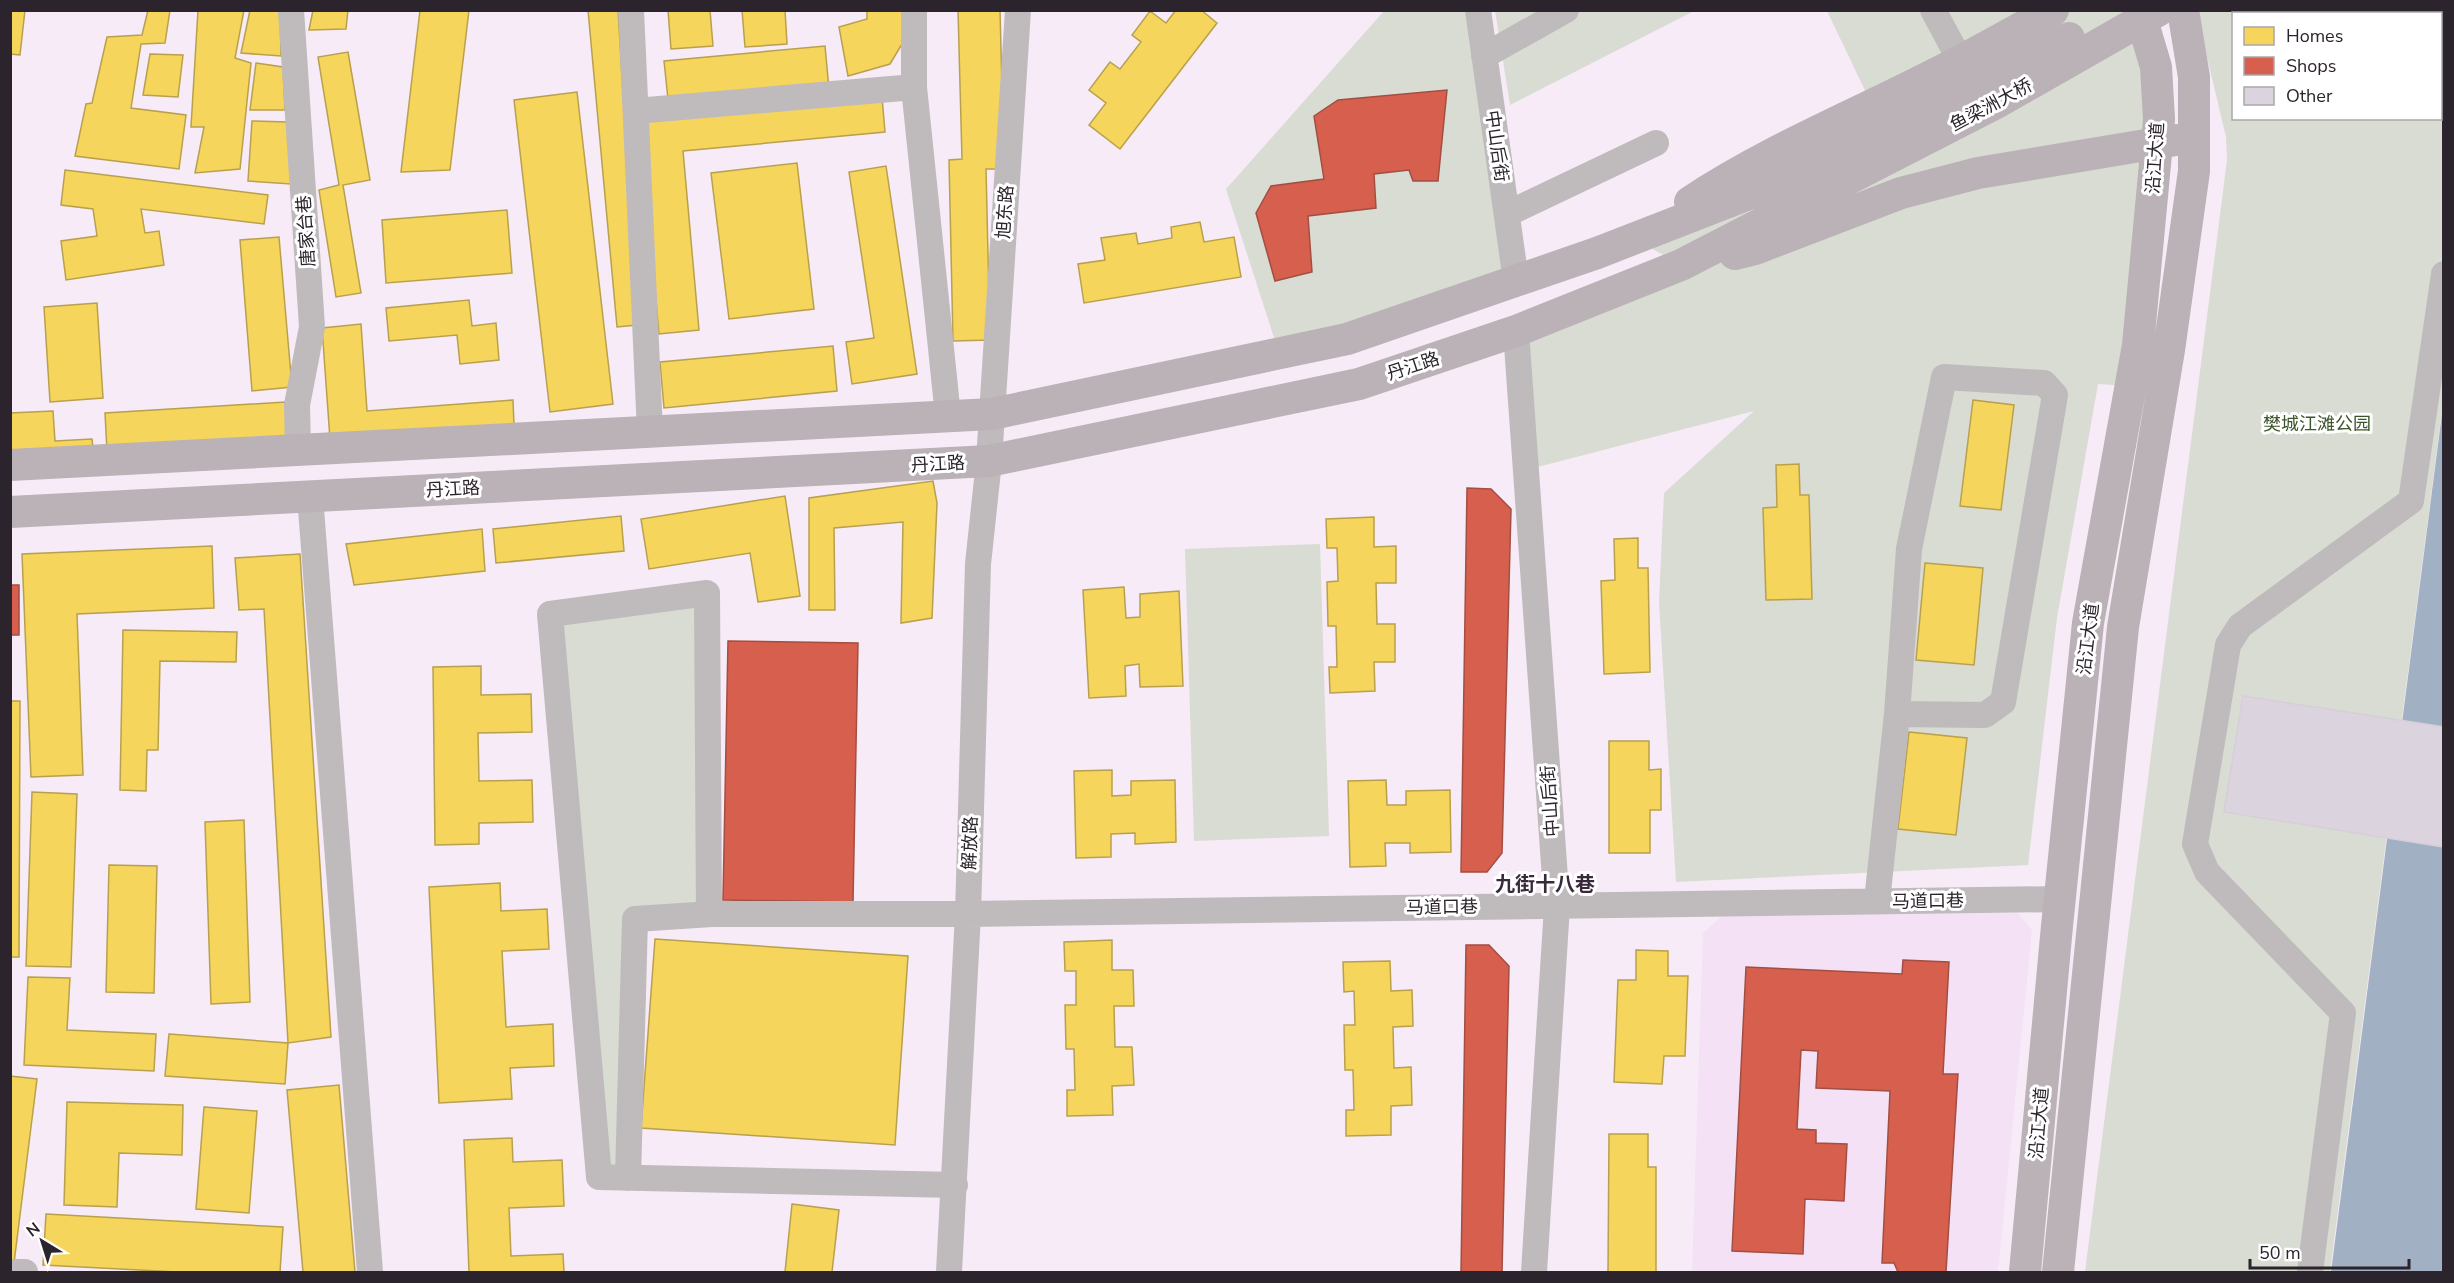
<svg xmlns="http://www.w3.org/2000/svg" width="2454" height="1283" font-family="'Nunito Sans','Noto Sans SC',sans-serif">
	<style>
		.built { fill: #f4e1f6 }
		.green { fill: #d8dcd2; fill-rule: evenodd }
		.water { fill: #a1b1c3 }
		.homes { fill: #f6d55c; stroke: #b9a04e; stroke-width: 1.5 }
		.shops { fill: #d6604d; stroke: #a34e43; stroke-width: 1.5 }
		.building { fill: #dbd4de; stroke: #d6ced9; stroke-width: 1.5 }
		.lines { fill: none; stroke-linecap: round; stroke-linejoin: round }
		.minor { stroke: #bfbabc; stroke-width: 26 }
		.major { stroke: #bab2b6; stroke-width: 32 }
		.labels { text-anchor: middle; stroke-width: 6; stroke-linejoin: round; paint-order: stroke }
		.street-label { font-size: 18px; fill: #2c242c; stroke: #fff }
		.park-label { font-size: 18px; fill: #3c5429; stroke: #fff }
		.neighbourhood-label { font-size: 20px; font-weight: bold; fill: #392a3b; stroke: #fff }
	</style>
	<rect width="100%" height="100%" fill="#f6ebf7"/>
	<!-- built -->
	<path class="built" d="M 2018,913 L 2032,930 L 1998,1272 L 1692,1272 L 1703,933 L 1724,914 Z"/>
	<!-- green -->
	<path class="green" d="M 1495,10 L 1694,11 L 1510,105 Z
		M 1384,11 L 1478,11 L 1516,281 L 1279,353 L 1226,189 Z
		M 1827,11 L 2139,11 L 2156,67 L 2131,386 L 2098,384 L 2057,618 L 2028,865 L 1676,882 L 1659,602 L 1664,493 L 1754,411 L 1526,470 L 1516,331 L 1680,264 L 1634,239 L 1872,105 Z
		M 2196,11 L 2443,11 L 2443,403 L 2330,1272 L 2085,1272 L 2227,160 L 2226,137 ZM 2234,14 L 2440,14 L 2440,118 L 2234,118 Z
		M 1320,544 L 1329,836 L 1194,841 L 1185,549 Z
		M 707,593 L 709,914 L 635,920 L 628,1178 L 599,1177 L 550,614 Z"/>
	<!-- water -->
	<path class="water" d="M 2443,406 L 2443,1272 L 2331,1272 Z"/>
	<!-- homes -->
	<path class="homes" d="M 10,10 L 25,10 L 20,55 L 10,54 Z
		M 148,10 L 170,10 L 165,43 L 141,44 L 131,108 L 186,115 L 179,169 L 75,156 L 86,104 L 92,103 L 107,37 L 142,35 Z
		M 198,10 L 244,10 L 235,58 L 251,63 L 240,169 L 195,173 L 204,127 L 191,127 Z
		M 250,10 L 280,10 L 281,56 L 241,53 Z
		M 313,10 L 348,10 L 346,29 L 309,30 Z
		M 420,10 L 469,10 L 450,170 L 401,172 Z
		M 588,10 L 618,10 L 637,325 L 617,327 Z
		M 668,10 L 710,10 L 713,46 L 671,49 Z
		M 742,10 L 785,10 L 787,44 L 745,47 Z
		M 867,10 L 902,10 L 905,39 L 890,64 L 848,76 L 839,27 L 867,19 Z
		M 958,10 L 1000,10 L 1004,169 L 986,169 L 990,340 L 953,341 L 949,160 L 962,159 Z
		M 1176,10 L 1201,10 L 1217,23 L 1120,149 L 1089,125 L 1106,103 L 1089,90 L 1110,62 L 1120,69 L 1141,42 L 1132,35 L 1150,11 L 1166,23 Z
		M 825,46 L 829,89 L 668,99 L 664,61 Z
		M 348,52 L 370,180 L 343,185 L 361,293 L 336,297 L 319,190 L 339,185 L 318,57 Z
		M 150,54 L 183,55 L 178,97 L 143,95 Z
		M 256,63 L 283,67 L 285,110 L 250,110 Z
		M 577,92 L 613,404 L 550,412 L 514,100 Z
		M 882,97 L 885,132 L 683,151 L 699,330 L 659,334 L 640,121 Z
		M 252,121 L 288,122 L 291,184 L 248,181 Z
		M 797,163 L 814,309 L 729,319 L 711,173 Z
		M 886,166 L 917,374 L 852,384 L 846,342 L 874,338 L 849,172 Z
		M 65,170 L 268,195 L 264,224 L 141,209 L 145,233 L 159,231 L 164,265 L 66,280 L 61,241 L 97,236 L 93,209 L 61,205 Z
		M 507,210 L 512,273 L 386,283 L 382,220 Z
		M 1200,222 L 1204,242 L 1234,237 L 1241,277 L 1084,303 L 1078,264 L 1105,260 L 1101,238 L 1136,233 L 1138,244 L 1172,238 L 1171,227 Z
		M 279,237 L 292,387 L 252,391 L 240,240 Z
		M 469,300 L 472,326 L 496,323 L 499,360 L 460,364 L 457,335 L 389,341 L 386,308 Z
		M 97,303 L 103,398 L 50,402 L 44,307 Z
		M 361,324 L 367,411 L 513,400 L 514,425 L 330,439 L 322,328 Z
		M 833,346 L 837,391 L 664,408 L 660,362 Z
		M 1973,400 L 2014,405 L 2001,510 L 1960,506 Z
		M 285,402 L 290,441 L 107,451 L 105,413 Z
		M 53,411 L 55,441 L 92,439 L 93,448 L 10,453 L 10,413 Z
		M 1799,464 L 1800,495 L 1809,495 L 1812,599 L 1766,600 L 1763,508 L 1777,507 L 1776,465 Z
		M 933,481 L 937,503 L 932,618 L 901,623 L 903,522 L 834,528 L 835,610 L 809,610 L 809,498 Z
		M 785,496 L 800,596 L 758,602 L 750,553 L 649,569 L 641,519 Z
		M 621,516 L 624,551 L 496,563 L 493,529 Z
		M 1374,517 L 1374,547 L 1396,546 L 1396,583 L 1376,583 L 1377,624 L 1395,624 L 1395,662 L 1374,662 L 1375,691 L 1330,693 L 1329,667 L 1337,667 L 1336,626 L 1328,626 L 1327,582 L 1338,581 L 1337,548 L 1327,548 L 1326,519 Z
		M 482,529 L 485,571 L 354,585 L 346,544 Z
		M 1638,538 L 1638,568 L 1648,568 L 1650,672 L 1604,674 L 1601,581 L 1615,580 L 1614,539 Z
		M 212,546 L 214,608 L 77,614 L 83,775 L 31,777 L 22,554 Z
		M 300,554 L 331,1037 L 288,1043 L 264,609 L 239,610 L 235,558 Z
		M 1925,563 L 1983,568 L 1974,665 L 1916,660 Z
		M 1124,587 L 1126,618 L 1140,617 L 1140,594 L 1179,591 L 1183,686 L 1140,687 L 1139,664 L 1125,666 L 1126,696 L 1089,698 L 1083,590 Z
		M 123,630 L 237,632 L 236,662 L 160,661 L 158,750 L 147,750 L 146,791 L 120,790 Z
		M 481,666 L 481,695 L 531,694 L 532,732 L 478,733 L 479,781 L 532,780 L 533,822 L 479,823 L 479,844 L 435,845 L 433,667 Z
		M 10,701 L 20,701 L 19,957 L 10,957 Z
		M 1909,732 L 1967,738 L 1956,835 L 1898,829 Z
		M 1609,741 L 1649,741 L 1649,770 L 1661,769 L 1661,810 L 1650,810 L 1650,853 L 1609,853 Z
		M 1112,770 L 1112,796 L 1131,795 L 1131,781 L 1175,780 L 1176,842 L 1135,844 L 1135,833 L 1111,834 L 1111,857 L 1076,858 L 1074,771 Z
		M 1386,780 L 1387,805 L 1406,805 L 1406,791 L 1450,790 L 1451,852 L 1410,853 L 1410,843 L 1385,843 L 1386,866 L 1350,867 L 1348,781 Z
		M 32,792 L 77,794 L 71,967 L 26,966 Z
		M 244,820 L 250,1002 L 211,1004 L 205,822 Z
		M 109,865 L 157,866 L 154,993 L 106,992 Z
		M 500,883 L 501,911 L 547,909 L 549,949 L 502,951 L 506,1027 L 553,1024 L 554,1066 L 510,1068 L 512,1099 L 439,1103 L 429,887 Z
		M 655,939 L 908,956 L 895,1145 L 641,1128 Z
		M 1112,940 L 1112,970 L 1133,970 L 1134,1006 L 1114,1006 L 1115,1047 L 1132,1047 L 1134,1085 L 1112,1086 L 1113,1115 L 1067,1116 L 1067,1090 L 1075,1090 L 1074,1049 L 1066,1049 L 1065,1005 L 1076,1005 L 1076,971 L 1065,971 L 1064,942 Z
		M 1636,950 L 1668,951 L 1668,976 L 1688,976 L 1685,1056 L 1664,1056 L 1662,1084 L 1614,1082 L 1618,980 L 1636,980 Z
		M 1390,961 L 1391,991 L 1412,990 L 1413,1026 L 1393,1027 L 1394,1068 L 1411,1067 L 1412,1105 L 1391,1106 L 1391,1135 L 1346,1136 L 1346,1110 L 1354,1110 L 1353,1070 L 1345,1070 L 1344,1025 L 1355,1025 L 1354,991 L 1344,992 L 1343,962 Z
		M 28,977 L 70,978 L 67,1030 L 156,1034 L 154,1071 L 24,1065 Z
		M 169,1034 L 288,1043 L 285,1084 L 165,1076 Z
		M 10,1076 L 37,1079 L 14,1263 L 10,1262 Z
		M 339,1085 L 355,1272 L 303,1272 L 287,1090 Z
		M 67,1102 L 183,1105 L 182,1155 L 119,1153 L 117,1207 L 64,1205 Z
		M 204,1107 L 257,1111 L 249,1213 L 196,1209 Z
		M 1609,1134 L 1648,1134 L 1648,1167 L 1656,1167 L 1656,1272 L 1608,1272 Z
		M 512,1138 L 513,1162 L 562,1160 L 564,1206 L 509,1208 L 511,1256 L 563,1254 L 564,1272 L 469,1272 L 464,1140 Z
		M 792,1204 L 839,1210 L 832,1272 L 785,1272 Z
		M 46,1214 L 283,1227 L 280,1272 L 178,1272 L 43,1265 Z"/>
	<!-- shops -->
	<path class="shops" d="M 1447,90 L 1438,181 L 1413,181 L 1409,170 L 1374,174 L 1376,208 L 1308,216 L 1312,272 L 1275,281 L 1256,213 L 1271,186 L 1324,179 L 1314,116 L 1338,100 Z
		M 1467,488 L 1491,489 L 1511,509 L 1502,853 L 1487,872 L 1461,872 Z
		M 10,585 L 19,585 L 19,635 L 10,635 Z
		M 728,641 L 858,643 L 853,902 L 723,900 Z
		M 1466,945 L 1489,945 L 1509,966 L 1502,1272 L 1461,1272 Z
		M 1903,960 L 1949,962 L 1943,1074 L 1958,1074 L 1946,1272 L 1898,1272 L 1894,1263 L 1882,1263 L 1890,1091 L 1816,1088 L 1818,1051 L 1801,1050 L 1797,1129 L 1816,1130 L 1816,1143 L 1847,1144 L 1844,1201 L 1805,1199 L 1803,1254 L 1732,1251 L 1746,967 L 1902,974 Z"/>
	<!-- building -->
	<path class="building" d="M 2243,696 L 2444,727 L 2444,847 L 2224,812 Z"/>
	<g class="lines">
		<!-- minor -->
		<path class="minor" d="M 291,10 L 312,327 L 297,405 L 298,450
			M 631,10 L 650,432
			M 914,10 L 914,87 L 948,416
			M 1478,10 L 1516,281
			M 1933,10 L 1960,60
			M 2435,10 L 2436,14
			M 1484,56 L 1566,10
			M 2440,59 L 2444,88
			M 636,111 L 914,87
			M 1507,214 L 1656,143
			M 1516,331 L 1557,906 L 1534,1272
			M 310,496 L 370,1272
			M 1877,901 L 1897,714 L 1909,549 L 1944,377 L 2044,383 L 2055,395 L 2003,702 L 1985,715 L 1897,714
			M 628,1178 L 635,919 L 712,914
			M 955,1185 L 599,1177 L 550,614 L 707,593 L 709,914 L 968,914 L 2060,899
			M 10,1272 L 25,1272
			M 949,1272 L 968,914 L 978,564 L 989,461 L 1018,10
			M 2310,1272 L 2343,1013 L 2207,872 L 2195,844 L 2228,645 L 2240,626 L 2411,501 L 2444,274"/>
		<!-- major -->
		<path class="major" d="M 1690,202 C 1767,151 1851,117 1933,75 C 1973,55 2013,32 2053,10
			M 1735,254 L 1755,249 L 1901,193 L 1978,173 L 2176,140
			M 10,465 L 992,414 L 1347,339 L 1597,253 L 1803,173 L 1985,82 L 2069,38
			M 10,512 L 989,461 L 1359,384 L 1516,331 L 1681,265 L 1996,103 L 2159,10
			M 2025,1272 L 2057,926 L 2088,623 L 2138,345 L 2157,143 L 2159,119 L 2156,67 L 2139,10
			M 2058,1272 L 2123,627 L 2169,350 L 2194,171 L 2194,77 L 2183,10"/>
	</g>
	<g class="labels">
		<!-- street labels -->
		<g class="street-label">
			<text transform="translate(1991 105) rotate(-28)" y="6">鱼梁洲大桥</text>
			<text transform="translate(1497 146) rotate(82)" y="6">中山后街</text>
			<text transform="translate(2155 158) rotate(-86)" y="6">沿江大道</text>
			<text transform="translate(1005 212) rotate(-86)" y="6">旭东路</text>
			<text transform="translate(306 231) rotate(-94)" y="6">唐家台巷</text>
			<text transform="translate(1413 366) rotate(-18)" y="6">丹江路</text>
			<text transform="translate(938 464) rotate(-3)" y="6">丹江路</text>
			<text transform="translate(453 489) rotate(-3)" y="6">丹江路</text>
			<text transform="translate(2088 639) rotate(-83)" y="6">沿江大道</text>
			<text transform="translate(1550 801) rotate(-94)" y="6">中山后街</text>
			<text transform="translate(970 843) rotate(-88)" y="6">解放路</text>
			<text transform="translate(1928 901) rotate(-1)" y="6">马道口巷</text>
			<text transform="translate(1442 907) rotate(-1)" y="6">马道口巷</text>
			<text transform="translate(2039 1123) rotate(-85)" y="6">沿江大道</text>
		</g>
		<!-- park labels -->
		<g class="park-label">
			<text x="2317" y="430">樊城江滩公园</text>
		</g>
		<!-- neighbourhood labels -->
		<g class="neighbourhood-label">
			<text x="1545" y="891">九街十八巷</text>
		</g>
	</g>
	<!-- border -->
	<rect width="2454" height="1283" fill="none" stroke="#2c242c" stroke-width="24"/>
	<!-- legend -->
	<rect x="2232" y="12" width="210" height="108" fill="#ffffff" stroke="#aba7ab" stroke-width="1.5"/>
	<rect x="2244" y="27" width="30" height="18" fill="#f6d55c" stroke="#aba7ab" stroke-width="1.5"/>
	<text x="2286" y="42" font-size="18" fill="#2c242c">Homes</text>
	<rect x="2244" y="57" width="30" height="18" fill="#d6604d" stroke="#aba7ab" stroke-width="1.5"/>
	<text x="2286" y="72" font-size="18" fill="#2c242c">Shops</text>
	<rect x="2244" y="87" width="30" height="18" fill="#dbd4de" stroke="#aba7ab" stroke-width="1.5"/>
	<text x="2286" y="102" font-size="18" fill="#2c242c">Other</text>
	<!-- north arrow -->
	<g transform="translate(42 1241) rotate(322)" stroke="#ffffff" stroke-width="4.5" paint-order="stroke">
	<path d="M0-4.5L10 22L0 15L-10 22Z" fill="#2c242c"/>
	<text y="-9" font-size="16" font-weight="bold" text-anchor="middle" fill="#2c242c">N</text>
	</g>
	<!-- scale -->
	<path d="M2250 1259v9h159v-9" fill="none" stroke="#2c242c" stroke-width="3"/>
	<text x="2259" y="1259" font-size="18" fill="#2c242c" stroke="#ffffff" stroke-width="4.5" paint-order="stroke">50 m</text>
</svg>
